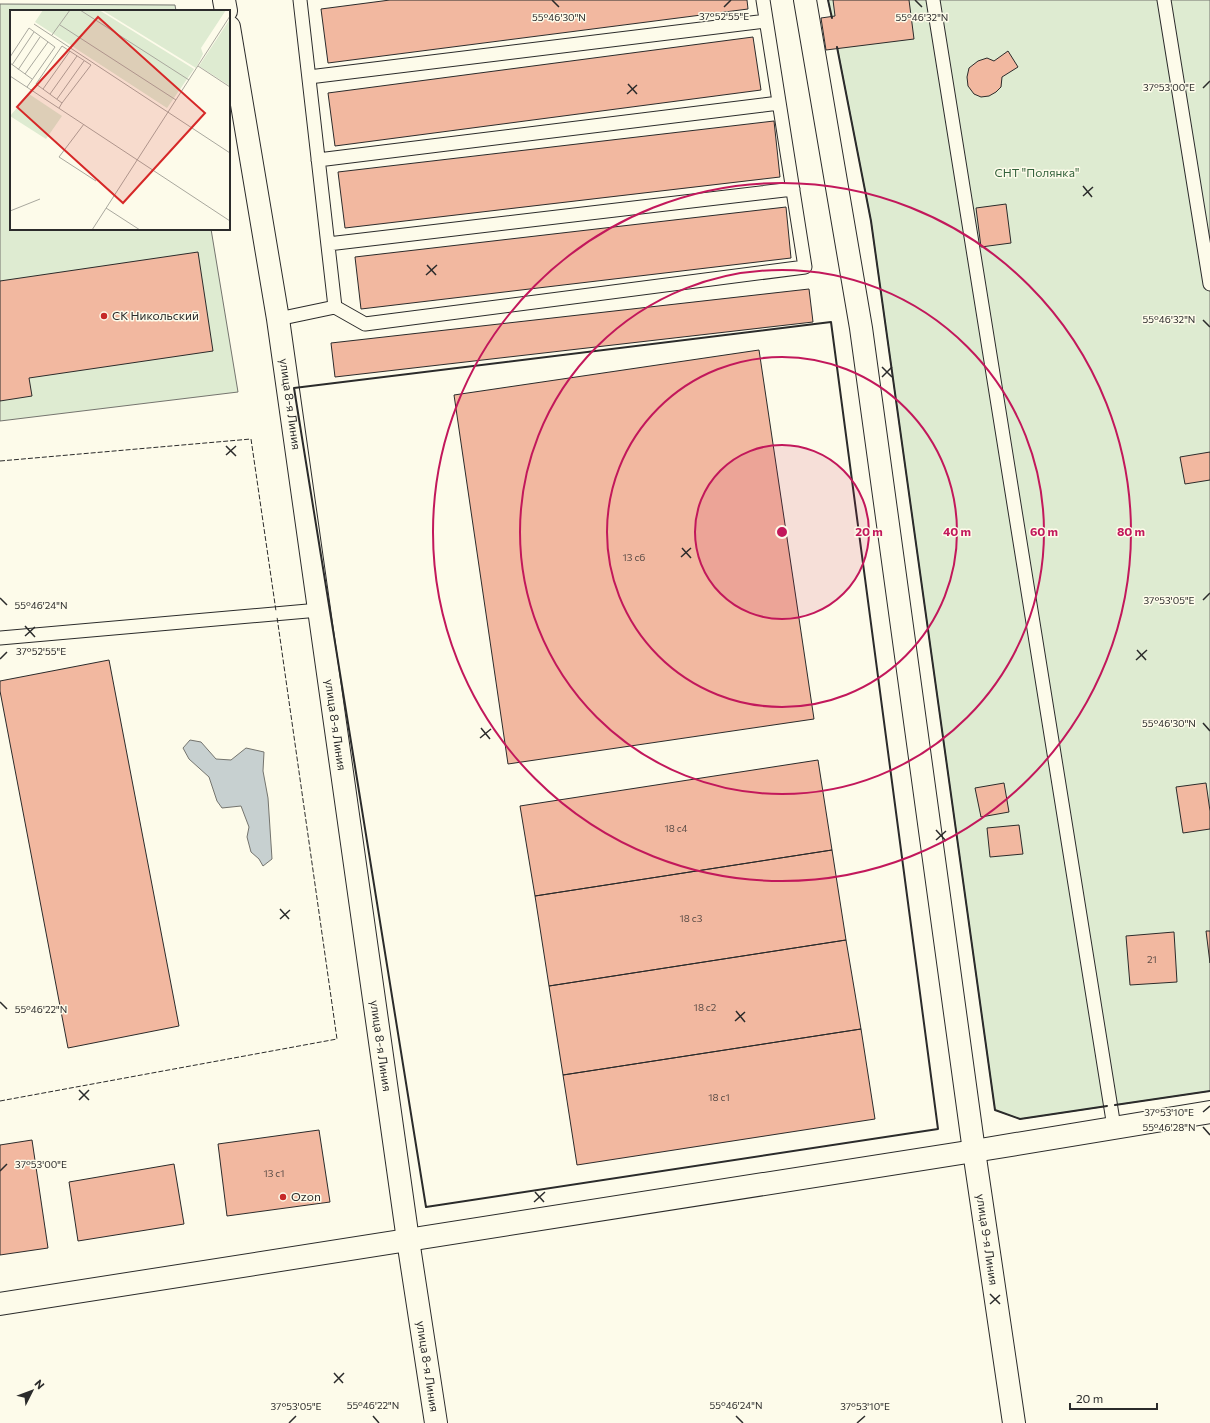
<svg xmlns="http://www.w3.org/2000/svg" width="1210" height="1423" font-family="Commissioner,sans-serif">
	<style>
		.green { fill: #deebd1; stroke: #74746e }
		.water { fill: #c7d0d0; stroke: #74746e }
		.building { fill: #f2b8a0; stroke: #2b2b2b }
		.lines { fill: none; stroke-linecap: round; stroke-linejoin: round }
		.service-casing { stroke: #2b2b2b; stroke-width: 15 }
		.minor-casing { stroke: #2b2b2b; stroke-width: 24 }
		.tertiary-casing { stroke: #2b2b2b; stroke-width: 24 }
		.service { stroke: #fdfbea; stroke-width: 13 }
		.minor { stroke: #fdfbea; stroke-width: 22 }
		.tertiary { stroke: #fdfbea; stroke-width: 22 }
		.fence { stroke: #2b2b2b; stroke-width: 1; stroke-dasharray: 5 2; stroke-linecap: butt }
		.wall { stroke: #2b2b2b; stroke-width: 2 }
		.ticks { fill: none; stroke: #2b2b2b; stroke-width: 1.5 }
		.ring { fill: none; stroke: #c2185b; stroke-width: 2 }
		.poi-dot { fill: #c62828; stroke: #fdfbea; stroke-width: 1.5 }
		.labels { text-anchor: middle; stroke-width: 3; stroke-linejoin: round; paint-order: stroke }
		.number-label { font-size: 10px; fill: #5d4e48 }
		.park-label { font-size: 12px; fill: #34623c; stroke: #fdfbea }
		.poi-label { font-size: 12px; fill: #2b2b2b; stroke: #fdfbea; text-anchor: start }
		.street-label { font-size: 12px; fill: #2b2b2b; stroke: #fdfbea }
		.inset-road { fill: none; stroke: #a9a89e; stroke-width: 1 }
		.view { fill: #d62828; fill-opacity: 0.15; stroke: #d62828; stroke-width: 2 }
		.inset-edge { fill: none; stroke: #2b2b2b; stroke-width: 2 }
		.ticks-label { font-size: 10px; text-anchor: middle; fill: #2b2b2b; stroke: #fdfbea; stroke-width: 3; stroke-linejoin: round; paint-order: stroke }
		.centre { fill: #c2185b; stroke: #fdfbea; stroke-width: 2 }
		.ring-label { font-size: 12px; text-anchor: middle; font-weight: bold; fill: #c2185b; stroke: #fdfbea; stroke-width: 3; stroke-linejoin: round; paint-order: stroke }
	</style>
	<rect width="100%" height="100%" fill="#fdfbea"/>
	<!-- green -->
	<path class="green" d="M 828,0 L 1210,0 L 1210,1091 L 1020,1119 L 995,1110 L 871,221 Z
		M 0,4 L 175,5 L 176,11 L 11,11 L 11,229 L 211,229 L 238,392 L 0,421 Z"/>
	<!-- water -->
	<path class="water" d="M 190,740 L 201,742 L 216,759 L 231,760 L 246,748 L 264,752 L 263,771 L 268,798 L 272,859 L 263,866 L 259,859 L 251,852 L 247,837 L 249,827 L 241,806 L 222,808 L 217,801 L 209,777 L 189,759 L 183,748 Z"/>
	<!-- building -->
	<path class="building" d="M 390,0 L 747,0 L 748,9 L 328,63 L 321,9 Z
		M 833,0 L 909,0 L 914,39 L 826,50 L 821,18 L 835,16 Z
		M 753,37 L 761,90 L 335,146 L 328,93 Z
		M 1008,51 L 1018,67 L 1002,77 L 1001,87 L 996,92 L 989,96 L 981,97 L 974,94 L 968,86 L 967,77 L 969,68 L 978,61 L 987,58 L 994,61 Z
		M 774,121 L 780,177 L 345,228 L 338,172 Z
		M 1006,204 L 1011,243 L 981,247 L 976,208 Z
		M 786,207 L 791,258 L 361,309 L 355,257 Z
		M 198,252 L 213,351 L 29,378 L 32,396 L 0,401 L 0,281 Z
		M 809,289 L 813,322 L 335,377 L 331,343 Z
		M 759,350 L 814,719 L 508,764 L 454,395 Z
		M 1210,452 L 1210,480 L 1185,484 L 1180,457 Z
		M 109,660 L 179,1026 L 68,1048 L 0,691 L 0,681 Z
		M 818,760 L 832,850 L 535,896 L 520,806 Z
		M 1004,783 L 1009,812 L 981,817 L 975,788 Z
		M 1206,783 L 1210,811 L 1210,829 L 1183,833 L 1176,787 Z
		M 1019,825 L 1023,854 L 990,857 L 987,828 Z
		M 832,850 L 846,940 L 549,986 L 535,896 Z
		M 1206,931 L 1210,931 L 1210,963 Z
		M 1174,932 L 1177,982 L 1130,985 L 1126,936 Z
		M 846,940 L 861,1029 L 563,1075 L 549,986 Z
		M 861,1029 L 875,1119 L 577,1165 L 563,1075 Z
		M 319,1130 L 330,1202 L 227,1216 L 218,1144 Z
		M 32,1140 L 48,1248 L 0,1255 L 0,1145 Z
		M 174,1164 L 184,1224 L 78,1241 L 69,1182 Z"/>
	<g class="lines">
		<!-- service casing -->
		<g class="service-casing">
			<path id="service" d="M 300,0 L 335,307
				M 933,0 L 1114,1127
				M 1164,0 L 1210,284
				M 309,77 L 766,21
				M 318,160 L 779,103
				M 328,244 L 793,189
				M 278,319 L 335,307 L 365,324 L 805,267 L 763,0
				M 0,638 L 319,610"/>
		</g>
		<!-- minor casing -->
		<g class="minor-casing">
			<g id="minor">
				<path d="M 224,0 L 226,11"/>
				<path id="s1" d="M 805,0 L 861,328 L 974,1151 L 1014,1423"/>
				<path id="s2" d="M 229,27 L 278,319 L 408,1240 L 436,1423"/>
			</g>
		</g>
		<!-- tertiary casing -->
		<g class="tertiary-casing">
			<path id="tertiary" d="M 0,1304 L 974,1151 L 1210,1112"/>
		</g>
		<!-- service -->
		<use href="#service" class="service"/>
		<!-- minor -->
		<use href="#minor" class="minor"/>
		<!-- tertiary -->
		<use href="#tertiary" class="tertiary"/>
		<!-- fence -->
		<path class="fence" d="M 0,461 L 251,439 L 276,611
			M 0,1101 L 337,1039 L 277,617"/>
		<!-- wall -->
		<path class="wall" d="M 828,0 L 832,18
			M 837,47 L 871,221 L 995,1110 L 1020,1119 L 1107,1106
			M 831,322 L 938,1129 L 426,1207 L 294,388 Z
			M 1115,1105 L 1210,1091"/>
	</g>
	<!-- ticks -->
	<path class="ticks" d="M 552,0 L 559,7M 915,0 L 922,7M 724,7 L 731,0M 628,84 L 637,94M 1203,88 L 1210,81M 627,94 L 637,85M 1083,186 L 1092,197M 1083,196 L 1093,187M 427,265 L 436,275M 426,275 L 437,265M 1203,320 L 1210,327M 882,367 L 892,377M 882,377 L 892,367M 226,446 L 236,456M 226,455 L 236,446M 682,548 L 691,558M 681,557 L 691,548M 0,598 L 7,605M 1203,600 L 1210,593M 25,626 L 35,637M 25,636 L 35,627M 1137,650 L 1146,660M 0,659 L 7,652M 1136,660 L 1147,650M 1203,723 L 1210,731M 481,728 L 490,739M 480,738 L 491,729M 936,830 L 946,841M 936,840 L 946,831M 280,909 L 289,919M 280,919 L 290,910M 0,1002 L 7,1009M 736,1011 L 745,1022M 735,1021 L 745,1012M 79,1090 L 89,1100M 79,1100 L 89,1090M 1203,1112 L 1210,1106M 1203,1127 L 1210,1135M 0,1171 L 7,1164M 535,1192 L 544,1202M 534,1202 L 545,1192M 990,1294 L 1000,1304M 990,1304 L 1000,1295M 334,1373 L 343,1383M 334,1383 L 344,1373M 373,1416 L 379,1423M 736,1416 L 743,1423M 289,1423 L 296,1416M 857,1423 L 865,1416"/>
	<!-- distance rings -->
	<circle cx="782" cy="532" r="87" fill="#c2185b" fill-opacity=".12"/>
	<g class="ring">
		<circle cx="782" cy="532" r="87"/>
		<circle cx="782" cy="532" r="175"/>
		<circle cx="782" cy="532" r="262"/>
		<circle cx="782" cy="532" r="349"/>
	</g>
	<!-- markers -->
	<g class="poi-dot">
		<circle cx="104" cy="316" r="4"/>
		<circle cx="283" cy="1197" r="4"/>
	</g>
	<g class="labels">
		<!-- number labels -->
		<g class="number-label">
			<text x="634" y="561">13 с6</text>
			<text x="676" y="832">18 с4</text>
			<text x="691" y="922">18 с3</text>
			<text x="1152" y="963">21</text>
			<text x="705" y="1011">18 с2</text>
			<text x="719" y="1101">18 с1</text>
			<text x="274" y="1177">13 с1</text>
		</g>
		<!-- park labels -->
		<g class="park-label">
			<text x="1037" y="177">СНТ "Полянка"</text>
		</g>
		<!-- poi labels -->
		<g class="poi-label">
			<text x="112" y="320">СК Никольский</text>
			<text x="291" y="1201">Ozon</text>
		</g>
		<!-- street labels -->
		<g class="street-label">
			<text dy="4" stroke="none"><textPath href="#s2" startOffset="382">улица 8-я Линия</textPath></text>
			<text dy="4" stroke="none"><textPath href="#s2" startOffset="706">улица 8-я Линия</textPath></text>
			<text dy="4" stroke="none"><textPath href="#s2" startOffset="1030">улица 8-я Линия</textPath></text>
			<text dy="4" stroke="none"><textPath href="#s1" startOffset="1253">улица 9-я Линия</textPath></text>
			<text dy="4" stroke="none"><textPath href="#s2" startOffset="1354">улица 8-я Линия</textPath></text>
		</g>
	</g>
	<!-- overview -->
	<g transform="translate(10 10)">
		<rect width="220" height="220" fill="#fdfbea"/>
		<path d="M 33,0 L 89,0 L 184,59 L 157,98 L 25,12 ZM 92,0 L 216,0 L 191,38 L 193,44 L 186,58 ZM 220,9 L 220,76 L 189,56 ZM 19,84 L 52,106 L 36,129 L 0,106 Z" fill="#deebd1"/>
		<path class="inset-road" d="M 70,0 L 179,70M 24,14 L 220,143M 50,15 L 166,90M 42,25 L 60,0M 0,47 L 19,18 L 45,37 L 17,77M 0,53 L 22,69M 2,55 L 24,22M 188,56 L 220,77M 8,60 L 30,27M 15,64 L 38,32M 0,66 L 220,211M 33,79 L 60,41M 40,84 L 67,46M 47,89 L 74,51M 49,98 L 52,93 L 26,74 L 52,36 L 81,55 L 52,93M 74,114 L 49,147 L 86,171M 96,198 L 130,220M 0,201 L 30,189M 82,220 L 220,6"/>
		<path class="view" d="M 88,7 L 195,103 L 113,193 L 7,97 Z"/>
		<rect width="220" height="220" class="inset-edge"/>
	</g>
	<g class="ticks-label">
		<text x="724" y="20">37°52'55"E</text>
		<text x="559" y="21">55°46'30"N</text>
		<text x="922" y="21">55°46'32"N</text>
		<text x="1169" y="91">37°53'00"E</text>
		<text x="1169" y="323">55°46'32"N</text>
		<text x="1169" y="604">37°53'05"E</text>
		<text x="41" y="609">55°46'24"N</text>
		<text x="41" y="655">37°52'55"E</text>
		<text x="1169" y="727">55°46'30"N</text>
		<text x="41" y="1013">55°46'22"N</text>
		<text x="1169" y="1116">37°53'10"E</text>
		<text x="1169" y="1131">55°46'28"N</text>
		<text x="41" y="1168">37°53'00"E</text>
		<text x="373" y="1409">55°46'22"N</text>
		<text x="736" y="1409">55°46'24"N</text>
		<text x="296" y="1410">37°53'05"E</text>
		<text x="865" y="1410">37°53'10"E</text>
	</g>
	<circle cx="782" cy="532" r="6" class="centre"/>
	<g class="ring-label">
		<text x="869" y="536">20 m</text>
		<text x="957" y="536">40 m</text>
		<text x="1044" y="536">60 m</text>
		<text x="1131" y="536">80 m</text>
	</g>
	<!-- north arrow -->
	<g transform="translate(32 1391) rotate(48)" stroke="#fdfbea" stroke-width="3" paint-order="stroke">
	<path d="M0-3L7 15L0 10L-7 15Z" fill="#2b2b2b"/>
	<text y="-6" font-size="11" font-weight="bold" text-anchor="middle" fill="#2b2b2b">N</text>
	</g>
	<!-- scale -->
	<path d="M1070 1403v6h87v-6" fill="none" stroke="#2b2b2b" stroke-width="2"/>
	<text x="1076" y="1403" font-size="12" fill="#2b2b2b" stroke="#fdfbea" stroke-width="3" paint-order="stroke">20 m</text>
</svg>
